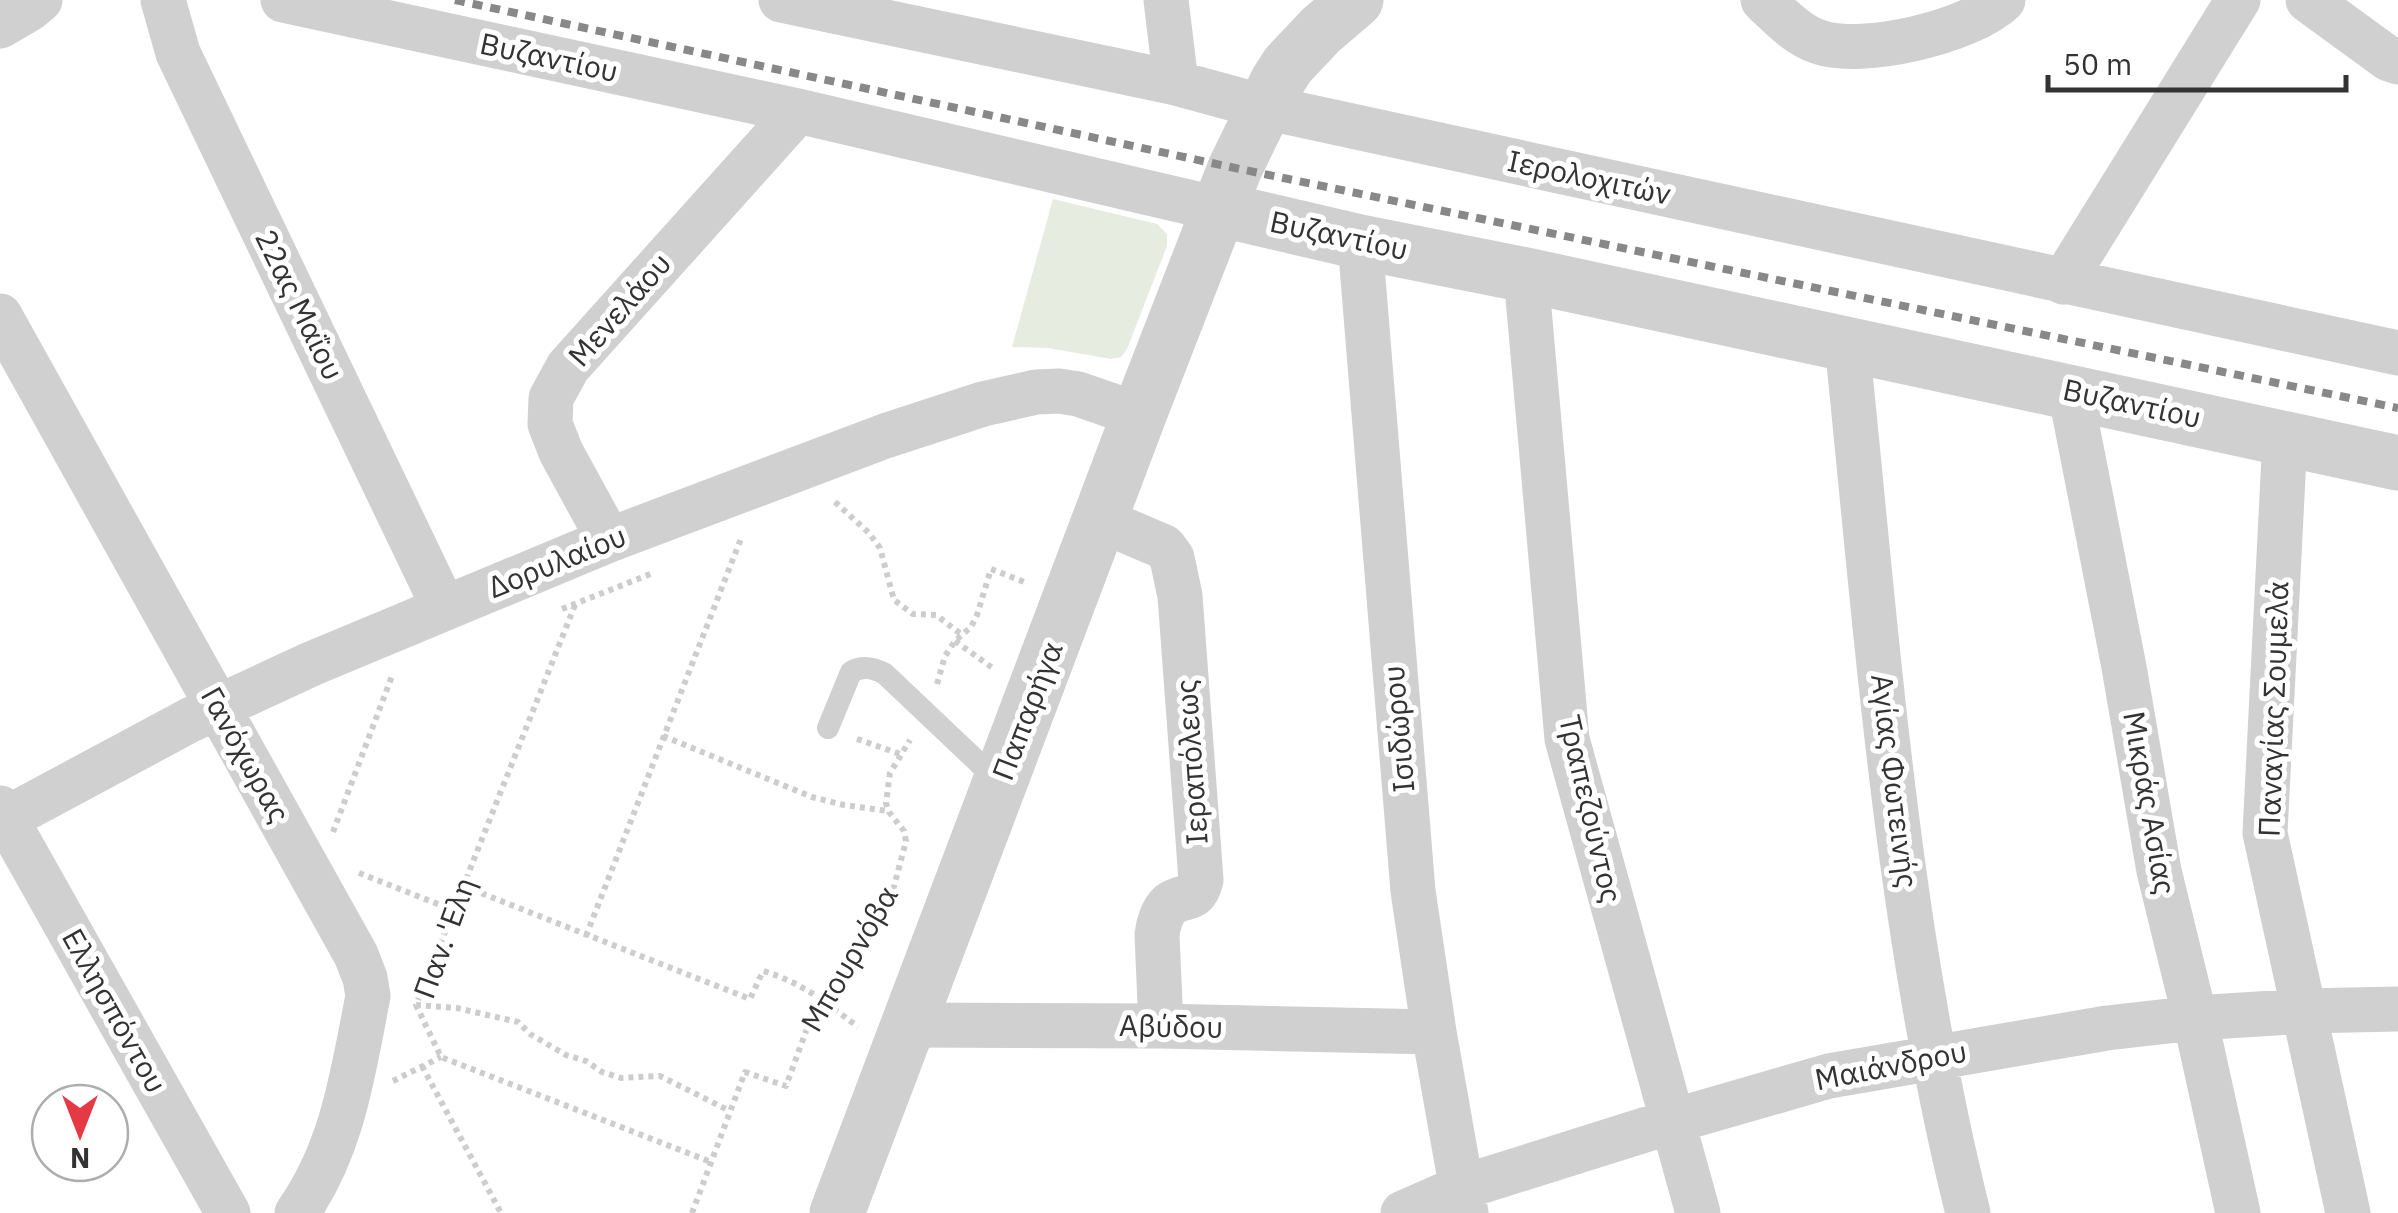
<svg xmlns="http://www.w3.org/2000/svg" width="2398" height="1213" font-family="'IBM Plex Sans',sans-serif">
	<style>
		.green { fill: #e6ecdf }
		.lines { fill: none; stroke-linecap: round; stroke-linejoin: round }
		.path { stroke: #cdcdcd; stroke-width: 6; stroke-dasharray: 5 5; stroke-linecap: butt }
		.service { stroke: #d0d0d0; stroke-width: 22 }
		.minor { stroke: #d0d0d0; stroke-width: 45 }
		.tertiary { stroke: #d0d0d0; stroke-width: 55 }
		.rail { stroke: #888; stroke-width: 8; stroke-dasharray: 10 8; stroke-linecap: butt }
		.labels { text-anchor: middle; stroke-width: 10; stroke-linejoin: round; paint-order: stroke }
		.street-label { font-size: 30px; fill: #333; stroke: #fff }
	</style>
	<rect width="100%" height="100%" fill="#fff"/>
	<!-- green -->
	<path class="green" d="M 1053,199 L 1157,224 L 1167,234 L 1167,246 L 1127,349 L 1121,357 L 1111,359 L 1048,348 L 1012,347 Z"/>
	<g class="lines">
		<!-- path -->
		<path class="path" d="M 835,502 L 869,533 L 880,548 L 894,600 L 913,614 L 936,615 L 961,634
			M 575,605 L 416,1005 L 441,1057 L 711,1162
			M 562,609 L 653,573
			M 955,641 L 994,669
			M 937,684 L 945,656 L 955,641 L 971,627 L 977,615 L 991,569 L 1027,583
			M 663,736 L 812,797 L 844,805 L 888,811
			M 857,739 L 903,755
			M 333,832 L 392,676
			M 359,873 L 453,910
			M 463,886 L 750,999 L 763,971 C 803,983 825,1002 858,1027
			M 586,936 L 742,536
			M 416,1005 L 457,1008 L 518,1022 L 530,1034 L 566,1055 L 586,1061 L 602,1072 L 621,1078 L 660,1076 L 730,1111
			M 422,1066 L 501,1213
			M 393,1081 L 441,1057
			M 692,1213 L 745,1072 L 786,1086 L 812,1015 L 825,1002 L 852,953 L 872,928 L 892,894 L 906,841 L 904,831 L 889,812 L 886,803 L 890,773 L 910,740"/>
		<!-- service -->
		<path class="service" d="M 828,728 L 851,672 C 863,665 874,668 885,674 L 1000,783"/>
		<!-- minor -->
		<path class="minor" d="M 163,0 L 178,53 L 444,608
			M 283,0 L 798,111 L 1218,209
			M 781,0 L 1176,83 L 1264,107 L 2398,353
			M 1166,0 L 1176,83
			M 1763,0 C 1780,16 1797,35 1819,42 C 1862,57 1970,32 2003,0
			M 2308,0 L 2389,59 L 2398,62
			M 0,26 L 29,9 L 40,0
			M 1360,242 L 1413,891 L 1434,1032 L 1466,1213
			M 1526,275 L 1567,739 L 1698,1213
			M 2063,282 L 2238,0
			M 0,316 L 356,955 L 365,978 L 368,996 C 353,1072 343,1148 297,1213
			M 1847,344 C 1877,635 1897,929 1968,1213
			M 2070,391 L 2124,667 L 2159,871 L 2195,1018 L 2238,1213
			M 2285,437 L 2265,833 L 2348,1213
			M 1101,520 L 1164,547 L 1172,558 L 1180,596 L 1201,880 C 1195,904 1185,893 1170,904 C 1162,911 1158,925 1157,935 L 1161,1026
			M 609,540 L 561,452 L 550,424 L 551,398 L 568,367 L 798,111
			M 0,808 L 228,1213
			M 0,822 L 190,720 L 311,664 L 609,540 L 885,436 L 983,404 L 1036,392 L 1059,391 L 1078,394 L 1139,415
			M 908,1025 L 1161,1026 L 1434,1032
			M 1403,1213 L 1460,1188 L 1673,1121 L 1829,1076 L 2107,1028 L 2195,1018 L 2305,1011 L 2398,1009"/>
		<!-- tertiary -->
		<path class="tertiary" d="M 1218,209 L 1360,242 L 1526,275 L 2398,463
			M 837,1213 L 1139,415 L 1235,168 L 1277,82 L 1288,65 L 1321,30 L 1356,0"/>
		<!-- rail -->
		<path class="rail" d="M 455,0 L 1235,168 L 2398,408"/>
	</g>
	<g class="labels">
		<!-- street labels -->
		<g class="street-label">
			<text transform="translate(549 58) rotate(12)" y="10">Βυζαντίου</text>
			<text transform="translate(1589 178) rotate(12)" y="10">Ιερολοχιτών</text>
			<text transform="translate(1339 236) rotate(12)" y="10">Βυζαντίου</text>
			<text transform="translate(299 305) rotate(64)" y="10">22ας Μαΐου</text>
			<text transform="translate(620 310) rotate(-49)" y="10">Μενελάου</text>
			<text transform="translate(2132 404) rotate(12)" y="10">Βυζαντίου</text>
			<text transform="translate(557 562) rotate(-22)" y="10">Δορυλαίου</text>
			<text transform="translate(2274 709) rotate(-88)" y="10">Παναγίας Σουμελά</text>
			<text transform="translate(1028 711) rotate(-69)" y="10">Παπαρήγα</text>
			<text transform="translate(1399 729) rotate(-95)" y="10">Ισιδώρου</text>
			<text transform="translate(245 755) rotate(61)" y="10">Γανόχωρας</text>
			<text transform="translate(1192 762) rotate(-94)" y="10">Ιεραπόλεως</text>
			<text transform="translate(1894 781) rotate(83)" y="10">Αγίας Φωτεινής</text>
			<text transform="translate(2149 803) rotate(80)" y="10">Μικράς Ασίας</text>
			<text transform="translate(1590 809) rotate(77)" y="10">Τραπεζούντος</text>
			<text transform="translate(445 938) rotate(-70)" y="10">Παν. 'Ελη</text>
			<text transform="translate(850 959) rotate(-60)" y="10">Μπουρνόβα</text>
			<text transform="translate(114 1011) rotate(61)" y="10">Ελλησπόντου</text>
			<text transform="translate(1171 1027) rotate(1)" y="10">Αβύδου</text>
			<text transform="translate(1891 1066) rotate(-11)" y="10">Μαιάνδρου</text>
		</g>
	</g>
	<!-- north arrow -->
	<g transform="translate(80 1133) rotate(180)"><circle r="48" fill="#ffffff" stroke="#adadad" stroke-width="2.5"/>
	<path d="M0-8L18 38L0 25L-18 38Z" fill="#e63946"/>
	<text y="-15" font-size="28" font-weight="bold" text-anchor="middle" fill="#333333">N</text>
	</g>
	<!-- scale -->
	<path d="M2048 75v15h298v-15" fill="none" stroke="#333333" stroke-width="5"/>
	<text x="2063" y="75" font-size="30" fill="#333333" stroke="#ffffff" stroke-width="8" paint-order="stroke">50 m</text>
</svg>
